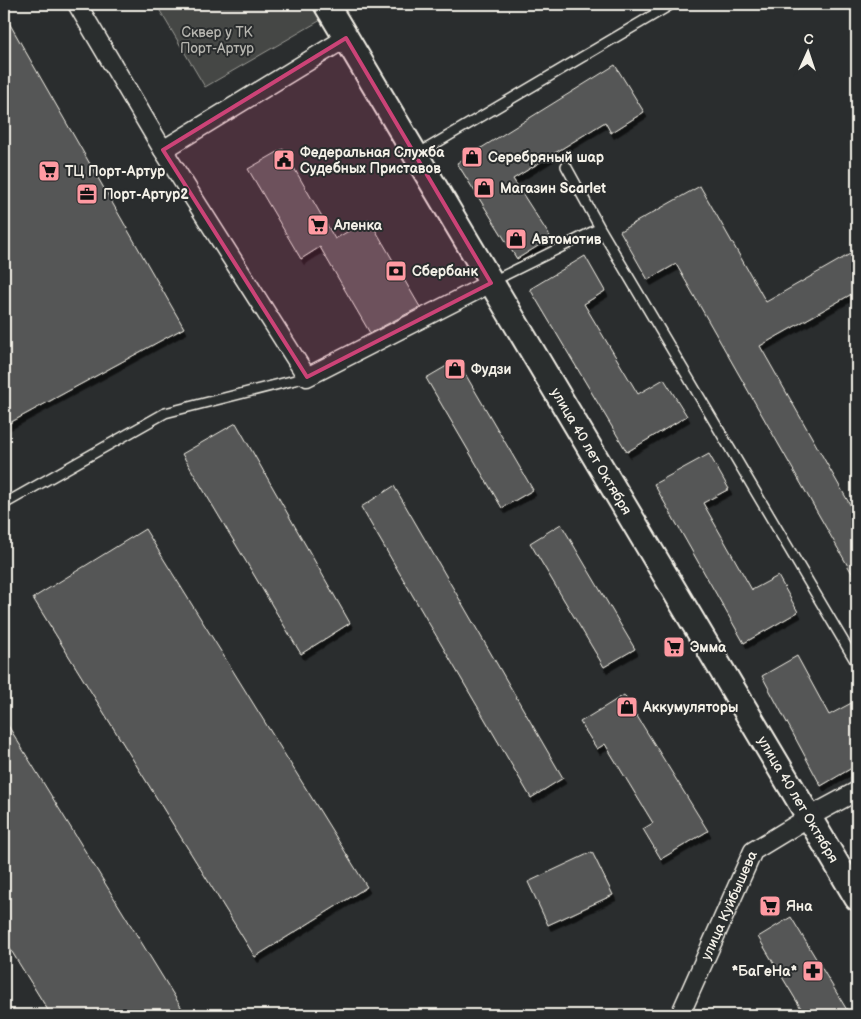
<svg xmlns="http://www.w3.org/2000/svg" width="861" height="1019" font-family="'Balsamiq Sans',sans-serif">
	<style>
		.green { fill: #444645; stroke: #9c9c96 }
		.building { fill: #555756; stroke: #f4f1e8; filter: url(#shadow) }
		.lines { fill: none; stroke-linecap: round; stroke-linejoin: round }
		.service-casing { stroke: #f4f1e8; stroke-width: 12 }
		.minor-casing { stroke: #f4f1e8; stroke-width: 21 }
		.secondary-casing { stroke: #f4f1e8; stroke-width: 28 }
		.service { stroke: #2a2d2e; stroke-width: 9 }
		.minor { stroke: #2a2d2e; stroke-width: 18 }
		.secondary { stroke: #2a2d2e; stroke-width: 24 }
		.marked { fill: #cc4377; fill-opacity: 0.2; stroke: #cc4377; stroke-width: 4; stroke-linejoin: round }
		.labels { text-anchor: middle; stroke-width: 4; stroke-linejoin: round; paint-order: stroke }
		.park-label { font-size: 14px; fill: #b6b5af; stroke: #2a2d2e }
		.poi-label { font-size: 14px; font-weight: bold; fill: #f4f1e8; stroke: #2a2d2e; text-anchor: start }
		.street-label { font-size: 14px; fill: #f4f1e8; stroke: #2a2d2e }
	</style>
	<defs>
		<filter id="shadow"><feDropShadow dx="3" dy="5.5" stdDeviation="0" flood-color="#0009"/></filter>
	</defs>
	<rect width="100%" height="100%" fill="#2a2d2e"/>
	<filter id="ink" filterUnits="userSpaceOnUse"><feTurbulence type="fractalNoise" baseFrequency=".02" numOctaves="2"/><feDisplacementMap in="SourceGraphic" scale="10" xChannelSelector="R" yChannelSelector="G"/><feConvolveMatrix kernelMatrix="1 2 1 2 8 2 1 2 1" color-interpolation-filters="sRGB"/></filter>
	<g filter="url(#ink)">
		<!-- green -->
		<path class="green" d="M 156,4 L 311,4 L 321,20 L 205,87 Z"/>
		<!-- building -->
		<path class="building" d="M 4,14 L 184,328 L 4,426 Z
			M 615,65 L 644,112 L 611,133 L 605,122 L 513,179 L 551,238 L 517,259 L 457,163 Z
			M 283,149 L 335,239 L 369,219 L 420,307 L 370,333 L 320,247 L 301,259 L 248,169 Z
			M 700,186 L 766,302 L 857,250 L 857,291 L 760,346 L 857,517 L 857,582 L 676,264 L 648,280 L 620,231 Z
			M 585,256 L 605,291 L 584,304 L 638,394 L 664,379 L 687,416 L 627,452 L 530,289 Z
			M 457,360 L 533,490 L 502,508 L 426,378 Z
			M 236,423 L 350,623 L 301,654 L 182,454 Z
			M 709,454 L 729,489 L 703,503 L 752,590 L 778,576 L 798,612 L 744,643 L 654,484 Z
			M 394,486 L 563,778 L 531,798 L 361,507 Z
			M 561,524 L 635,649 L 604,667 L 530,543 Z
			M 145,529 L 367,887 L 255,957 L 33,598 Z
			M 797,656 L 829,715 L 857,700 L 857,765 L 821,786 L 762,676 Z
			M 624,695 L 708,831 L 661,859 L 643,829 L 653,823 L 605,744 L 597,749 L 580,722 Z
			M 4,719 L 186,1015 L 51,1015 L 4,939 Z
			M 592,852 L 613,895 L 548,925 L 528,882 Z
			M 791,917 L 850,1015 L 805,1015 L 758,937 Z"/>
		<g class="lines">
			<!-- service casing -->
			<g class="service-casing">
				<path id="service" d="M 416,155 L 672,4
					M 566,166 L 600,228 L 857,664
					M 491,282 L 600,228
					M 4,504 L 165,413 L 307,377"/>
			</g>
			<!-- minor casing -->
			<g class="minor-casing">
				<g id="minor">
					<path d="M 77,4 L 163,150 L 346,38"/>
					<path d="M 163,150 L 307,377 L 491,283"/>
					<path id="s1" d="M 680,1015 L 753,851 L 809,817 L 857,791"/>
				</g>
			</g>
			<!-- secondary casing -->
			<g class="secondary-casing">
				<g id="secondary">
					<path id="s2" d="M 326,4 L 857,898"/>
				</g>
			</g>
			<!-- service -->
			<use href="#service" class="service"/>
			<!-- minor -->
			<use href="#minor" class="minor"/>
			<!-- secondary -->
			<use href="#secondary" class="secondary"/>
		</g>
	</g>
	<!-- marked area -->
	<path class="marked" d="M 346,38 L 491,283 L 307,377 L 163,150 Z"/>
	<!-- icons -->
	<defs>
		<g id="shop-square" transform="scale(1.125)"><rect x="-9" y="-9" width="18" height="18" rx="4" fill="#ff9aa2" stroke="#2a2d2e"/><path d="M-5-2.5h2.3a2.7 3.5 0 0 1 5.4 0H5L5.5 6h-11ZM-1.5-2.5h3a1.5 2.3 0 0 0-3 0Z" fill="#111"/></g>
		<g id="civic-square" transform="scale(1.125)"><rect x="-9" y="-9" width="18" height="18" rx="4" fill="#ff9aa2" stroke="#2a2d2e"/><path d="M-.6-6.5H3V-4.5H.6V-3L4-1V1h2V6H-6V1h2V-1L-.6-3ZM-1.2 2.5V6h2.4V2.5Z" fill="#111"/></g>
		<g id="supermarket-square" transform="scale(1.125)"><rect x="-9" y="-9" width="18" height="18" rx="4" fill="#ff9aa2" stroke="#2a2d2e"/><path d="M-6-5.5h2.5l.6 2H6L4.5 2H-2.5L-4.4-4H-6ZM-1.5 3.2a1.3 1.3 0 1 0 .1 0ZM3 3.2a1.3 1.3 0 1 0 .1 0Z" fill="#111"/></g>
		<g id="office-square" transform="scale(1.125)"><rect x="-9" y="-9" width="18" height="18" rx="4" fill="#ff9aa2" stroke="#2a2d2e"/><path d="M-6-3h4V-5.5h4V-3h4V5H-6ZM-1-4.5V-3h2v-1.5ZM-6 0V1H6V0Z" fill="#111"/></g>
		<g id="bank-square" transform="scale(1.125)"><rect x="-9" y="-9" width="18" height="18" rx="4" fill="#ff9aa2" stroke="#2a2d2e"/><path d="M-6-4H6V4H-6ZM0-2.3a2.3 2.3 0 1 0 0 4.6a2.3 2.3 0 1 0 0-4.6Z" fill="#111"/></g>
		<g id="pharmacy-square" transform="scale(1.125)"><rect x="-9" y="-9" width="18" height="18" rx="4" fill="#ff9aa2" stroke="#2a2d2e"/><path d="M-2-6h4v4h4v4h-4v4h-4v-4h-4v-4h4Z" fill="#111"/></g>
	</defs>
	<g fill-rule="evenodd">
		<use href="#shop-square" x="472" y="157"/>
		<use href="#civic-square" x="284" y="160"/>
		<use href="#supermarket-square" x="49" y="171"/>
		<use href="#shop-square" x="484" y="188"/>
		<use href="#office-square" x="87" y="194"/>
		<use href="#supermarket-square" x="318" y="225"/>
		<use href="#shop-square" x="516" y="239"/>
		<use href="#bank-square" x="396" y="271"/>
		<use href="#shop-square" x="455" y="369"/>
		<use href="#supermarket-square" x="674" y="647"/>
		<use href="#shop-square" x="627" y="707"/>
		<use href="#supermarket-square" x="770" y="906"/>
		<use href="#pharmacy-square" x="813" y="971"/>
	</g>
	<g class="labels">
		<!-- park labels -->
		<g class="park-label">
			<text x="217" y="37">Сквер у ТК<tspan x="217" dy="16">Порт-Артур</tspan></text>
		</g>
		<!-- poi labels -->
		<g class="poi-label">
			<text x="300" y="157">Федеральная Служба<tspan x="300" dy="16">Судебных Приставов</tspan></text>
			<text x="488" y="162">Серебряный шар</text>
			<text x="65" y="176">ТЦ Порт-Артур</text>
			<text x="500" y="193">Магазин Scarlet</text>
			<text x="103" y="199">Порт-Артур2</text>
			<text x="334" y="230">Аленка</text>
			<text x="532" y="244">Автомотив</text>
			<text x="412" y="276">Сбербанк</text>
			<text x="471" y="374">Фудзи</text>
			<text x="690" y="652">Эмма</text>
			<text x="643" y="712">Аккумуляторы</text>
			<text x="786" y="911">Яна</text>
			<text x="797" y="976" text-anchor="end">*БаГеНа*</text>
		</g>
		<!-- street labels -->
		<g class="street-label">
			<text dy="5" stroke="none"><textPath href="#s2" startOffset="520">улица 40 лет Октября</textPath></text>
			<text dy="5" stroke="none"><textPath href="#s2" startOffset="925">улица 40 лет Октября</textPath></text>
			<text dy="5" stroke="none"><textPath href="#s1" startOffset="120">улица Куйбышева</textPath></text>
		</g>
	</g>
	<!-- margin -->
	<rect width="861" height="1019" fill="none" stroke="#2a2d2e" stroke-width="20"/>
	<rect x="10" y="10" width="841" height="999" fill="none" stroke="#f4f1e8" stroke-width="2" filter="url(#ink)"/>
	<!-- north arrow -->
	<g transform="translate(808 52) rotate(3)" stroke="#2a2d2e" stroke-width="4" paint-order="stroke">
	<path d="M0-4L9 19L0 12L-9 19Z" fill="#f4f1e8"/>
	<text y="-8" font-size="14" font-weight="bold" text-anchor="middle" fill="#f4f1e8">С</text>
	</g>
</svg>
